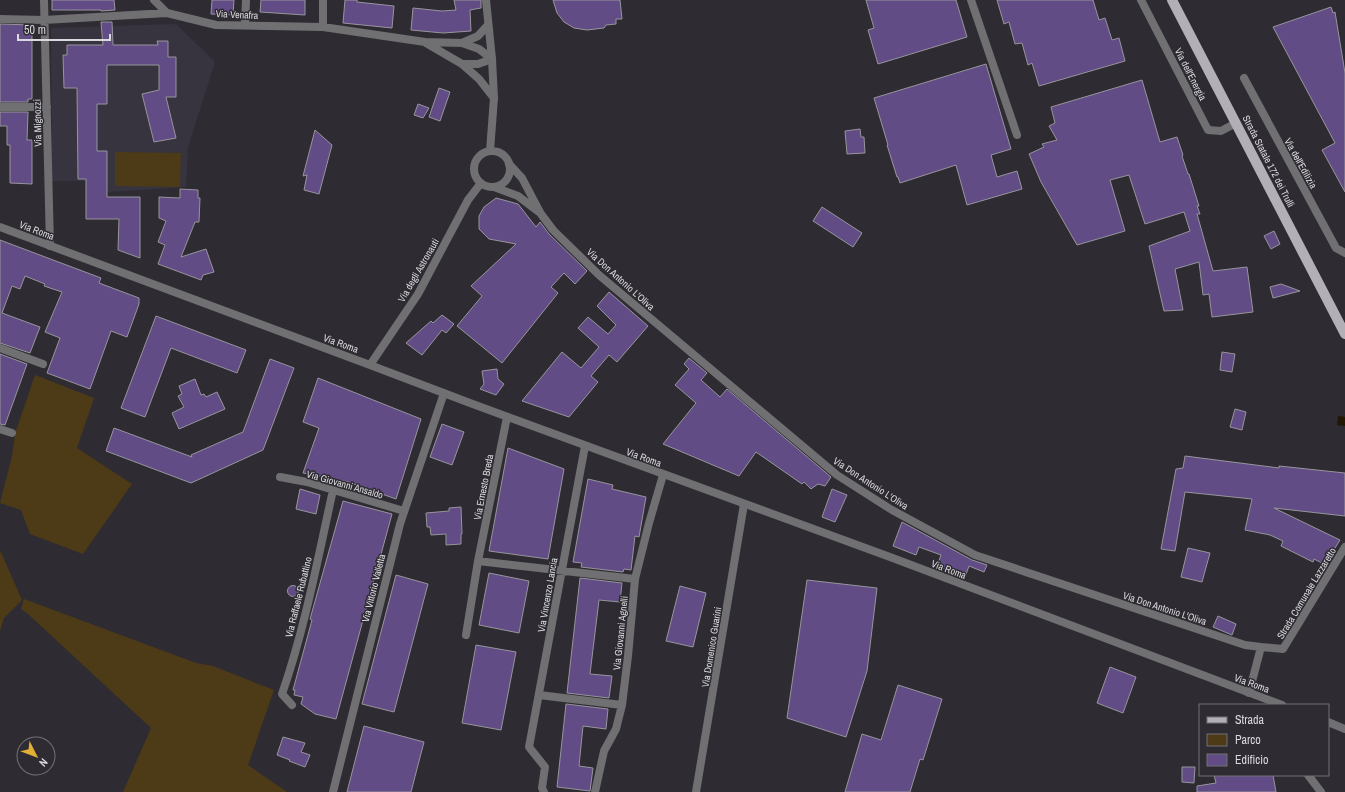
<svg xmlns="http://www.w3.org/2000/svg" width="1345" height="792" font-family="'Archivo Narrow',sans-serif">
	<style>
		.built { fill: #37333f }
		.green { fill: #4c3b16 }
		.water { fill: #221804 }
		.building { fill: #624c85; stroke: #97959c }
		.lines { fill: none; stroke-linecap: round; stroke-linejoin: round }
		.minor { stroke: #706f72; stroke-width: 8 }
		.tertiary { stroke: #706f72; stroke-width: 8 }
		.primary { stroke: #b2b0b6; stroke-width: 10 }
		.labels { text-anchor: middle; stroke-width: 3; stroke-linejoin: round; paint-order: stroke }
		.street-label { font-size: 10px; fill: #dad9dd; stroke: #2e2c32 }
	</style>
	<rect width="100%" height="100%" fill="#2e2c32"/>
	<!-- built -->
	<path class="built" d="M 176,24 L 215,62 L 188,147 L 186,187 L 94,193 L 93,181 L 52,181 L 51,28 Z"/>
	<!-- green -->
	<path class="green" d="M 115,152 L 181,153 L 180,187 L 115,186 Z
		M 35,375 L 94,398 L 77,448 L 132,484 L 83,554 L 30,534 L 21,510 L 0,503 L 12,456 L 15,434 Z
		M 0,550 L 22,600 L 4,618 L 0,631 Z
		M 24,599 L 196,663 L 213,666 L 274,690 L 248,765 L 287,792 L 123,792 L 151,728 L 28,614 L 21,609 Z"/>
	<!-- water -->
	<path class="water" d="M 1338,416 L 1345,417 L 1345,426 L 1337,425 Z"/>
	<!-- building -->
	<path class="building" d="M 52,0 L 114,0 L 115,10 L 101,11 L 101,10 L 52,10 Z
		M 212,0 L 234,0 L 233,15 L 211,14 Z
		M 261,0 L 305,0 L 305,15 L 260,12 Z
		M 345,0 L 357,0 L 357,2 L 394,6 L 392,28 L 343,23 Z
		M 454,0 L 481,0 L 481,8 L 470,10 L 471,31 L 443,33 L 411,30 L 413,8 L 442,11 L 456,10 Z
		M 553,0 L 620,0 L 622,19 L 616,19 L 616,24 L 606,25 L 604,28 L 587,30 L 574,28 L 564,22 L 557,13 Z
		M 866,0 L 956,0 L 967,37 L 878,64 L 868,30 L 874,28 Z
		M 997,0 L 1093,0 L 1099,20 L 1105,18 L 1112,40 L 1119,38 L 1125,61 L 1039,86 L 1032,63 L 1028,65 L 1022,43 L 1015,44 L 1009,22 L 1004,24 Z
		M 1331,7 L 1333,13 L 1335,12 L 1345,73 L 1345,192 L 1322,150 L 1335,143 L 1273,27 Z
		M 101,22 L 112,22 L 113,45 L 158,45 L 157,41 L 168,41 L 168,57 L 176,57 L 176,97 L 166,97 L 176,138 L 154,142 L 142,94 L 159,90 L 159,65 L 107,65 L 107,104 L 97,104 L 97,151 L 107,151 L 107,197 L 140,197 L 140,258 L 118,250 L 119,219 L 86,219 L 86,179 L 78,179 L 77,88 L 64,88 L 63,55 L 67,55 L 67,45 L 103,45 Z
		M 0,24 L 32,25 L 32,99 L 28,99 L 28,102 L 0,102 Z
		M 986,64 L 1011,149 L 991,155 L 997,177 L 1017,171 L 1022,189 L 967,205 L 956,165 L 900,183 L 898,177 L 897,177 L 887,145 L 888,145 L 874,98 Z
		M 1142,80 L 1160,142 L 1177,137 L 1183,155 L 1182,156 L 1188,174 L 1189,174 L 1199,206 L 1197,206 L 1200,214 L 1197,214 L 1213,271 L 1247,267 L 1253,312 L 1212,317 L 1209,294 L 1203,295 L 1199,262 L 1175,269 L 1183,310 L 1164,311 L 1149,246 L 1190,231 L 1184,212 L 1145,224 L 1129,175 L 1110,180 L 1125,231 L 1077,245 L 1041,182 L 1029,154 L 1044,147 L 1042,144 L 1057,140 L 1049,126 L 1055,123 L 1051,107 Z
		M 439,88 L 450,92 L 440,121 L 429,117 Z
		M 418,104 L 429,108 L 423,118 L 414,115 Z
		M 0,112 L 28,112 L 27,140 L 32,140 L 32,184 L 10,183 L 10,145 L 7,145 L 7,126 L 0,126 Z
		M 860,129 L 861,137 L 864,137 L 865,153 L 847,154 L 845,131 Z
		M 315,130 L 332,145 L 319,194 L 304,190 L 307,175 L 303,176 Z
		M 180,189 L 198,190 L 198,198 L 200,198 L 199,222 L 195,222 L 181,257 L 206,249 L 214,272 L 203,275 L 201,280 L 158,264 L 165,245 L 158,242 L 166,221 L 159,218 L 159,197 L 180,198 Z
		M 496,198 L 518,204 L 536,227 L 540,222 L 549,234 L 587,271 L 575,284 L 564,273 L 551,287 L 558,293 L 502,363 L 457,326 L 482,296 L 471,286 L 516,244 L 489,239 L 479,229 L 479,216 L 484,207 Z
		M 822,207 L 862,233 L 853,247 L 813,221 Z
		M 1274,231 L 1280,244 L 1271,249 L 1264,236 Z
		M 0,240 L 101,278 L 99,283 L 139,298 L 139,304 L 127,337 L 111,331 L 90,389 L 47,373 L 60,338 L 45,332 L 62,292 L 44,286 L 45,284 L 25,276 L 20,289 L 12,286 L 2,313 L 40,327 L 30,353 L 0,343 Z
		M 1281,284 L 1300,291 L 1273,298 L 1270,287 Z
		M 609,292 L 648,326 L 617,362 L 609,355 L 591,376 L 598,382 L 569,417 L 522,401 L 562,352 L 581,368 L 599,347 L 578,328 L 588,317 L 608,334 L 616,325 L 597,306 Z
		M 442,315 L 454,324 L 446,333 L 442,330 L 422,355 L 406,343 L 431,321 L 433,323 Z
		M 156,316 L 246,350 L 237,373 L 171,348 L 145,417 L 121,408 Z
		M 1222,352 L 1235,354 L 1232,372 L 1220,370 Z
		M 0,354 L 27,364 L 5,425 L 0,424 Z
		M 689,358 L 707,373 L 701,380 L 720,397 L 727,389 L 831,477 L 825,486 L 818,484 L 811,489 L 804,482 L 802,484 L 756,452 L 739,476 L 663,444 L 696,403 L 675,385 L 689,369 L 684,364 Z
		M 270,359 L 294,368 L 263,450 L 191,483 L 106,451 L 114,428 L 192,457 L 191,455 L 243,432 Z
		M 497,369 L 498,379 L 504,384 L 496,395 L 480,389 L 484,384 L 482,371 Z
		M 318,378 L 421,419 L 396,499 L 348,482 L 303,473 L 319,428 L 303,422 Z
		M 195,379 L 201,395 L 204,394 L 206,397 L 217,392 L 225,409 L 179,429 L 172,413 L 184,407 L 178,396 L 182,394 L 179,386 Z
		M 1235,409 L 1246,412 L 1242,430 L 1230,427 Z
		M 442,424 L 464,432 L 452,465 L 430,457 Z
		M 508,448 L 564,469 L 548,559 L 489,551 Z
		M 1185,456 L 1279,468 L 1279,466 L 1345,473 L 1345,516 L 1274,508 L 1340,540 L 1327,561 L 1326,561 L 1324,564 L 1314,559 L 1313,562 L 1281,546 L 1283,541 L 1270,535 L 1245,530 L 1252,499 L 1185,492 L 1175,551 L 1161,549 L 1176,469 L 1183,468 Z
		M 588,479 L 613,485 L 612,489 L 646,497 L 639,537 L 635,536 L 631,570 L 624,569 L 623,572 L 581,567 L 582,563 L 573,562 Z
		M 300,489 L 320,495 L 316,514 L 296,509 Z
		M 832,489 L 847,495 L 835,522 L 822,517 Z
		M 343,501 L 392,514 L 336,719 L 315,714 L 301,704 L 303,697 L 294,695 L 295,690 L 293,690 L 312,620 L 310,619 Z
		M 461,507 L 462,534 L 461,534 L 461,544 L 446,545 L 446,534 L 431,535 L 430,527 L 427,527 L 426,513 L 449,511 L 449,508 Z
		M 902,522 L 972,560 L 987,565 L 984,572 L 969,566 L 965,577 L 937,566 L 941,555 L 919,547 L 916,555 L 893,546 Z
		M 1188,548 L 1210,553 L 1202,582 L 1181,577 Z
		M 489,573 L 529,581 L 519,633 L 479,625 Z
		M 396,575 L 428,584 L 394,712 L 362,704 Z
		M 580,578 L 622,583 L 620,602 L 599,600 L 590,674 L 612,676 L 609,698 L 567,693 Z
		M 807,580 L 877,588 L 867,671 L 846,737 L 787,718 Z
		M287.5 591a5.5 5.5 0 1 1 11 0a5.5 5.5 0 1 1-11 0Z
		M 680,586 L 706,593 L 693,647 L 666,641 Z
		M 1218,616 L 1236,624 L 1232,635 L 1213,627 Z
		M 476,645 L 516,652 L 501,730 L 462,723 Z
		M 1110,667 L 1136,677 L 1123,713 L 1097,703 Z
		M 898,685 L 942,699 L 923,760 L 920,759 L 910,792 L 845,792 L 862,734 L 881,740 Z
		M 566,704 L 608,709 L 606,729 L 583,726 L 579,766 L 593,768 L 590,791 L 557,787 Z
		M 364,726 L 424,742 L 411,792 L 347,792 Z
		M 283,737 L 305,743 L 301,752 L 310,755 L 305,767 L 289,761 L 290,760 L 277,755 Z
		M 1182,767 L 1195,767 L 1194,783 L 1182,782 Z
		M 1214,775 L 1273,775 L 1276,792 L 1197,792 L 1197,786 L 1216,783 Z"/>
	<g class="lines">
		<!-- minor -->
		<path class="minor" d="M 44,0 L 50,246
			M 154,0 L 167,13
			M 971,0 L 1017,135
			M 1141,0 L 1208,130 L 1221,131 L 1236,123
			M 0,19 L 44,20 L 167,13 L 216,25 L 323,27 L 425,42 L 462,43 L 479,49 L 492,59
			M 245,25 L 246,0
			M 323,27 L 323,0
			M 426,43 L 462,64 L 479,79 L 494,98
			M 462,43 L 478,36 L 488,25
			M 462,64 L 478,64 L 492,59
			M 1244,78 L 1336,248 L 1345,253
			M 0,107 L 47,107
			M 509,164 L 522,178 L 541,214 L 553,230 L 599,275 L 837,475 L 892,510 L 975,555 L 1245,645 L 1261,647
			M 494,187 L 518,196 L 539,212
			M 0,348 L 43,364
			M 0,429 L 12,433
			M 280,477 L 307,482 L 404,511
			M 478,561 L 635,579
			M 466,635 L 478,561 L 507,417
			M 1249,693 L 1261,647 L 1283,649 L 1345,547
			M 539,695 L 622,705
			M 292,705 L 282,694 C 305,628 318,558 333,490
			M 1308,775 L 1321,792
			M 333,792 L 400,524 L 444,393
			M 544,792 L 542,788 L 545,767 L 529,747 L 585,446
			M 595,792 L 604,751 L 616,729 L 622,705 L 628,656 L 635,579 L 649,523 L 663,475
			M 696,792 L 744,504"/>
		<!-- tertiary -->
		<path class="tertiary" d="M 486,0 L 492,59 L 494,98 L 490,151
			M474 169a18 18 0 1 1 36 0a18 18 0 1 1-36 0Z
			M 0,227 L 370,365 L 470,403 L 890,557 L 1282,705
			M 370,365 L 418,294 L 468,200 L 481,183
			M 1328,722 L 1345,729"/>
		<!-- primary -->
		<path class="primary" d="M 1172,0 L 1345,334"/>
	</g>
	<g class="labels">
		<!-- street labels -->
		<g class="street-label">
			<text transform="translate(237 14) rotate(3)" y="4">Via Venafra</text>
			<text transform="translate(1191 74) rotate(63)" y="4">Via dell'Energia</text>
			<text transform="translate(37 123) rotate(-91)" y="4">Via Mignozzi</text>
			<text transform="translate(1269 161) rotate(63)" y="4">Strada Statale 172 dei Trulli</text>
			<text transform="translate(1301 163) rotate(61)" y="4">Via dell'Edilizia</text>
			<text transform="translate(37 230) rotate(21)" y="4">Via Roma</text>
			<text transform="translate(418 270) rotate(-60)" y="4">Via degli Astronauti</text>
			<text transform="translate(621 279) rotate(42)" y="4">Via Don Antonio L'Oliva</text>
			<text transform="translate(341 343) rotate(20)" y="4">Via Roma</text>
			<text transform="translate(644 457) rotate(20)" y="4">Via Roma</text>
			<text transform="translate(871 483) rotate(33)" y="4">Via Don Antonio L'Oliva</text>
			<text transform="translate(345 484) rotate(16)" y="4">Via Giovanni Ansaldo</text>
			<text transform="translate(483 487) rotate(-79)" y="4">Via Ernesto Breda</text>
			<text transform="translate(949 569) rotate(21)" y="4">Via Roma</text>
			<text transform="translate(373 588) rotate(-76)" y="4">Via Vittorio Valletta</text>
			<text transform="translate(1306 593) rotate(-59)" y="4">Strada Comunale Lazzaretto</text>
			<text transform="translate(547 595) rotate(-80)" y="4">Via Vincenzo Lancia</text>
			<text transform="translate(298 597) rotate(-76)" y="4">Via Raffaele Rubattino</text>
			<text transform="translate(1165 608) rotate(18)" y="4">Via Don Antonio L'Oliva</text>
			<text transform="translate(620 633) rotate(-84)" y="4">Via Giovanni Agnelli</text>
			<text transform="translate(711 647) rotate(-81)" y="4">Via Domenico Guarini</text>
			<text transform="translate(1252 683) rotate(20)" y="4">Via Roma</text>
		</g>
	</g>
	<!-- legend -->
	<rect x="1199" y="704" width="130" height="72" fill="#2e2c32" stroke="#737176"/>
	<rect x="1207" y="717" width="20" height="6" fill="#b2b0b6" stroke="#737176"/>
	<text x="1235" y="724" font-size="12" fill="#dad9dd">Strada</text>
	<rect x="1207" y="734" width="20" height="12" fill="#4c3b16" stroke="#737176"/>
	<text x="1235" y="744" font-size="12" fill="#dad9dd">Parco</text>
	<rect x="1207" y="754" width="20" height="12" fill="#624c85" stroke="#737176"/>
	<text x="1235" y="764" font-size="12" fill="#dad9dd">Edificio</text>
	<!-- north arrow -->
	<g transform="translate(36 756) rotate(132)"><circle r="19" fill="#2e2c32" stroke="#737176"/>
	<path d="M0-3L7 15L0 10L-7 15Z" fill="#e2ae34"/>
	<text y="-6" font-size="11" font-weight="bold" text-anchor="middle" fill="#dad9dd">N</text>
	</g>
	<!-- scale -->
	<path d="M18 34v6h92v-6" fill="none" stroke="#dad9dd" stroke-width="2"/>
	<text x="24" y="34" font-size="12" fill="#dad9dd" stroke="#2e2c32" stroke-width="3" paint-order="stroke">50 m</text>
</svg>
